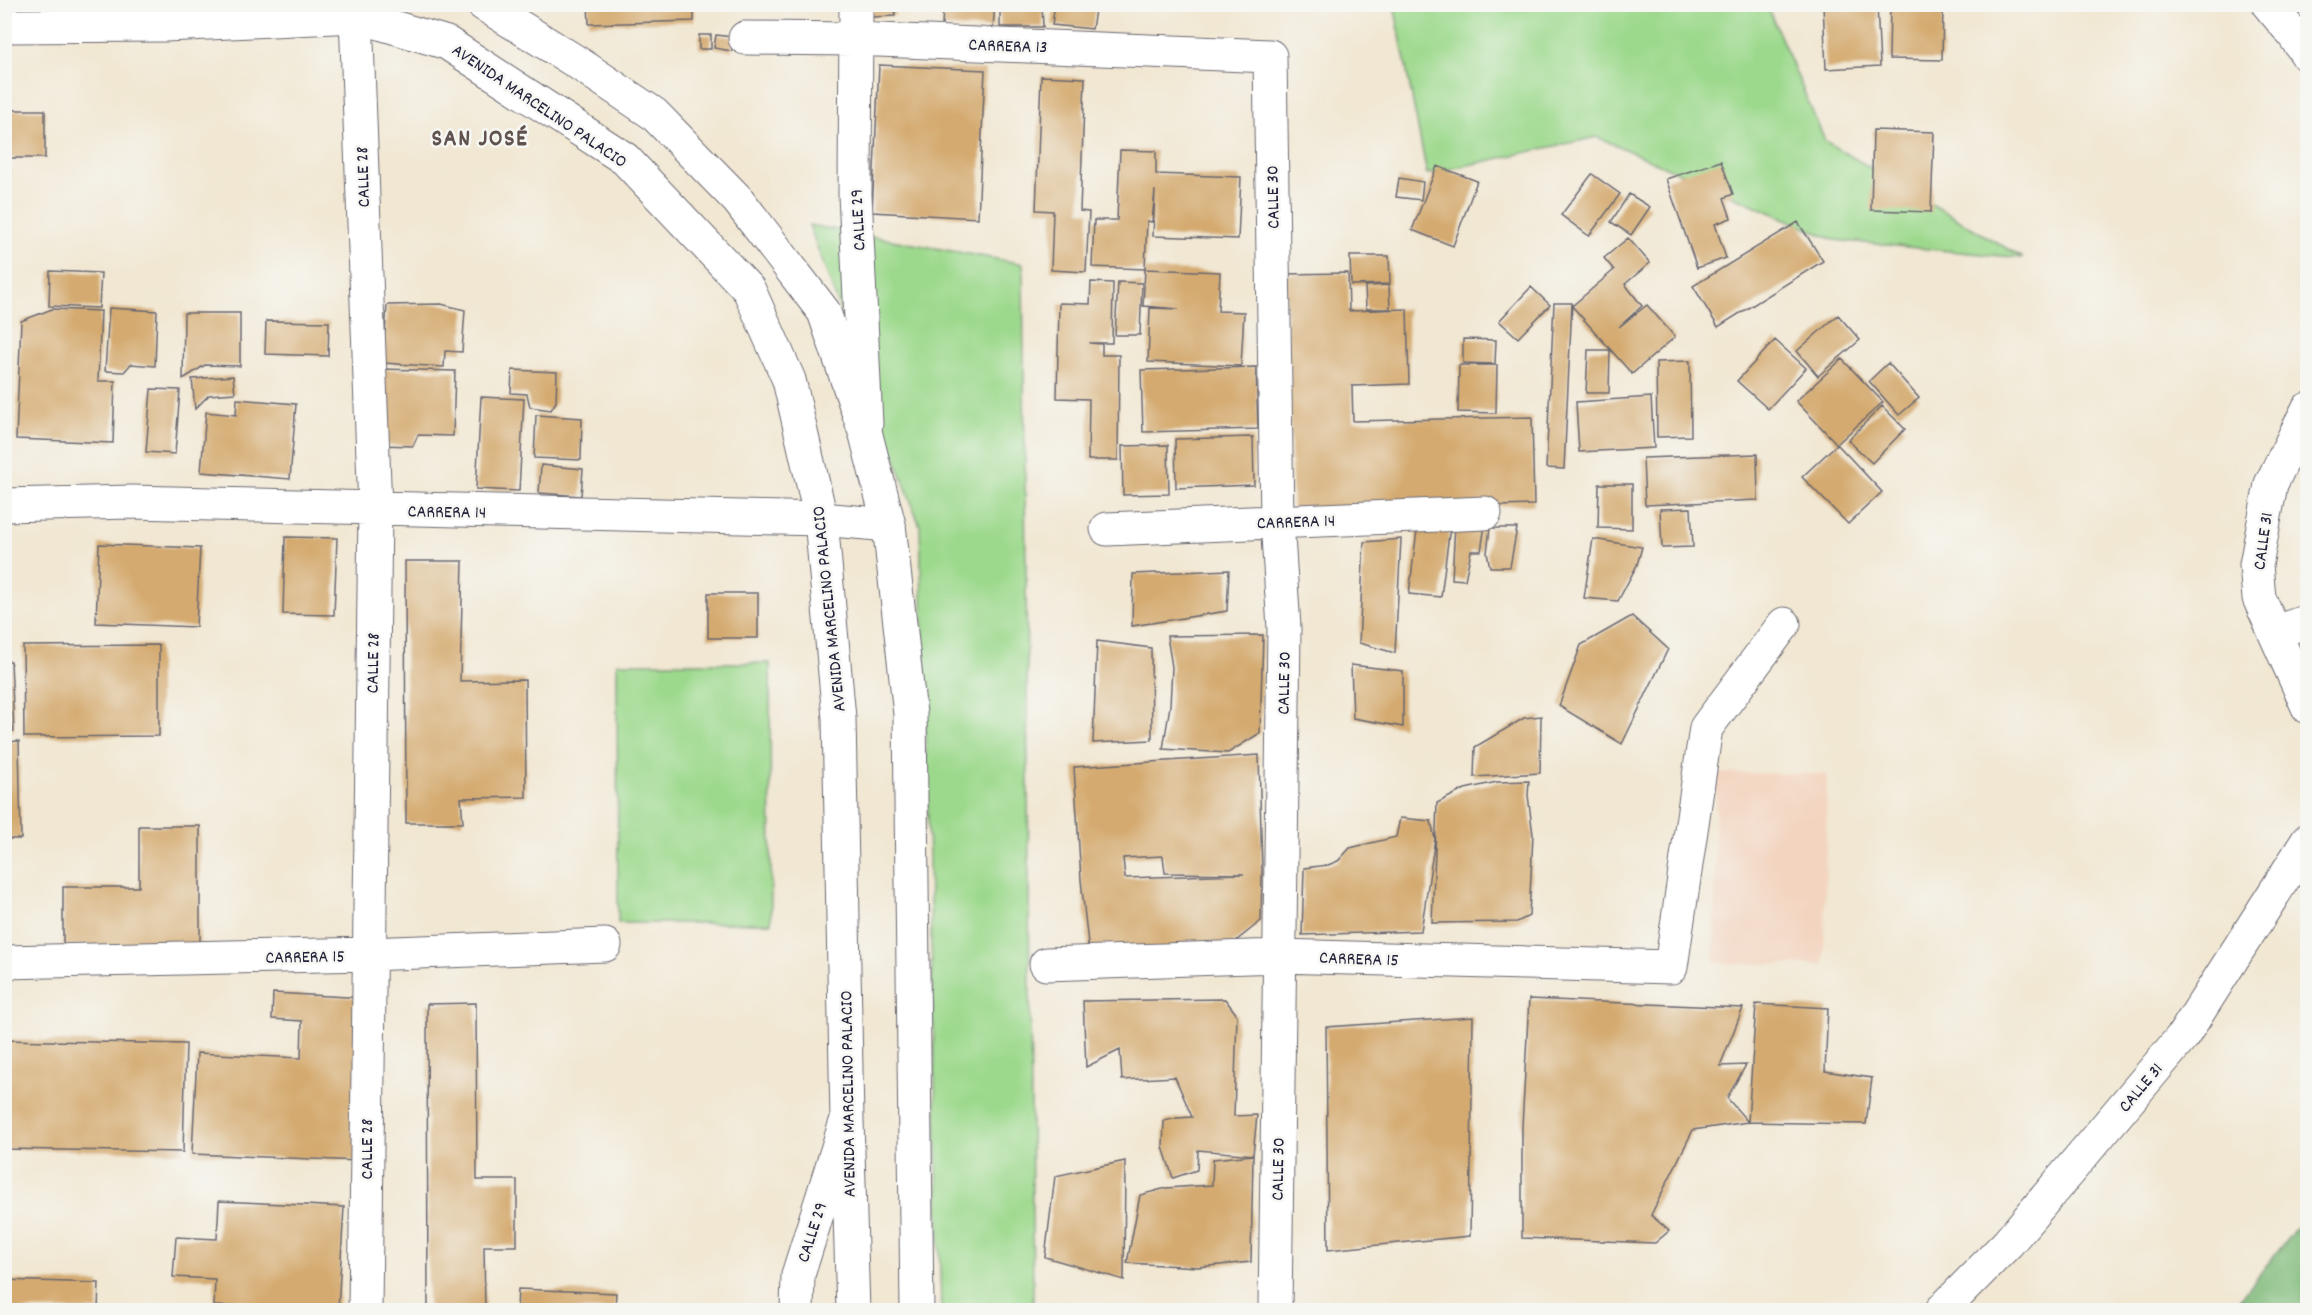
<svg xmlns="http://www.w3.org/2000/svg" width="2312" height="1315" font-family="Dekko,sans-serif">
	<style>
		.built { fill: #f3d4bf }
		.green { fill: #9dd98d; stroke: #607e64; stroke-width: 1.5 }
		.forest { fill: #7eb978; stroke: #506e5a; stroke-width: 1.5 }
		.building { fill: #d4aa6f; fill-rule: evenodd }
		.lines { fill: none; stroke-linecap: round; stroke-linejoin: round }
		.minor-casing { stroke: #6a6770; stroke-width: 35 }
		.tertiary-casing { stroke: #6a6770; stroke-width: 35 }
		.secondary-casing { stroke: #6a6770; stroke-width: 35 }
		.minor { stroke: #fff; stroke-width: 33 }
		.tertiary { stroke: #fff; stroke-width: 33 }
		.secondary { stroke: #fff; stroke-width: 33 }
		.labels { text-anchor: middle; stroke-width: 5; stroke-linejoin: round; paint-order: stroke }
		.street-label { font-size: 18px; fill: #22223b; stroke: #f6f6f2 }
		.district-label { font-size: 24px; font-weight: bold; letter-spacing: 1.5px; fill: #60524d; stroke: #f6f6f2 }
	</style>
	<rect width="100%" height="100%" fill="#f6f6f2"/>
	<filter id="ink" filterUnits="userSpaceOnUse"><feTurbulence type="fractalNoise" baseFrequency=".0167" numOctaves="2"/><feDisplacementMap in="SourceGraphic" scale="12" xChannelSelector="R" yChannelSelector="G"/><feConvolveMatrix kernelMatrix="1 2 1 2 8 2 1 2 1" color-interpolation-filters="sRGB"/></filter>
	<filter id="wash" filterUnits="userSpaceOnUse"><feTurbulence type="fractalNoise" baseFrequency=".008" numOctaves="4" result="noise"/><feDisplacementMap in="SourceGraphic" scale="24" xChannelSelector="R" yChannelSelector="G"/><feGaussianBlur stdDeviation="1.35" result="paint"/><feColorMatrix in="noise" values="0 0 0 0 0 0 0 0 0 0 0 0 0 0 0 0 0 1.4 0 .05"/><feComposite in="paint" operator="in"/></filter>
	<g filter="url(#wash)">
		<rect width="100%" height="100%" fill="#f1e7d2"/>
		<!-- built -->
		<path class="built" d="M 1716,773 L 1827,774 L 1824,965 L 1714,963 Z"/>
		<!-- green -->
		<path class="green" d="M 1394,5 L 1767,5 L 1825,141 L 2023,258 L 1834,240 L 1597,137 L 1427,174 Z
			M 809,225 L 1023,264 L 1033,1308 L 1023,1310 L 941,1310 L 920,526 Z
			M 617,663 L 770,663 L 771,923 L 618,923 Z"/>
		<!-- forest -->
		<path class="forest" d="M 2307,1214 L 2307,1310 L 2231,1310 Z"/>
		<g id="blocks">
			<!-- building -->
			<path class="building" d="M 588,4 L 694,4 L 694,21 L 589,24 Z
				M 870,4 L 900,4 L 895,8 L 895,16 L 871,17 Z
				M 943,4 L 995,4 L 993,28 L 942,27 Z
				M 1000,4 L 1042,4 L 1043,27 L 1000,27 Z
				M 1055,4 L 1096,4 L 1092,29 L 1052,25 Z
				M 1823,4 L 1877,4 L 1880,66 L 1826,69 Z
				M 1890,4 L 1943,4 L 1942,60 L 1889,59 Z
				M 699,35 L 711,35 L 711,49 L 699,49 Z
				M 716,35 L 733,37 L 732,51 L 714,48 Z
				M 879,65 L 985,70 L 978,218 L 872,212 Z
				M 1041,76 L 1085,78 L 1080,211 L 1089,212 L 1086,272 L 1051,270 L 1053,211 L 1036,210 Z
				M 4,110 L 45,110 L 45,158 L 4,158 Z
				M 1873,130 L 1934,132 L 1931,212 L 1871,210 Z
				M 1120,150 L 1156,151 L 1156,174 L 1241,177 L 1238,239 L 1153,236 L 1155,190 L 1152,222 L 1147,221 L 1145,269 L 1092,267 L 1094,220 L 1117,220 Z
				M 1721,161 L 1733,194 L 1724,198 L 1731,218 L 1715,224 L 1726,258 L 1697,268 L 1666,179 Z
				M 1437,166 L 1477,181 L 1453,246 L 1412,230 Z
				M 4,168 L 10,169 L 9,213 L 4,213 Z
				M 1592,174 L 1620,194 L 1589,236 L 1561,215 Z
				M 1399,178 L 1423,182 L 1421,200 L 1396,197 Z
				M 1629,194 L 1650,207 L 1631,235 L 1611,222 Z
				M 1798,222 L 1823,261 L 1718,327 L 1693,286 Z
				M 1628,238 L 1650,263 L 1625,284 L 1642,306 L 1619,327 L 1647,305 L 1675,337 L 1632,374 L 1572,306 L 1614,270 L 1604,258 Z
				M 1350,256 L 1389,256 L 1390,284 L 1351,285 Z
				M 1145,269 L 1220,272 L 1218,311 L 1244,312 L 1241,366 L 1148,362 L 1150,308 L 1179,309 L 1143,306 Z
				M 50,271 L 101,273 L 99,308 L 49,306 Z
				M 1348,273 L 1349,311 L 1407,309 L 1409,384 L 1352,386 L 1353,421 L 1532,417 L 1534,505 L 1293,512 L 1285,274 Z
				M 1091,282 L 1113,283 L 1112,343 L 1089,343 L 1102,344 L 1102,355 L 1119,355 L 1118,460 L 1088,460 L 1089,399 L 1057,398 L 1059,303 L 1090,304 Z
				M 1118,282 L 1142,283 L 1140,335 L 1115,335 Z
				M 1389,285 L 1390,309 L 1366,309 L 1365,286 Z
				M 1531,287 L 1550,305 L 1518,338 L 1499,321 Z
				M 1554,303 L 1572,303 L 1564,469 L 1546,468 Z
				M 441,304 L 465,310 L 462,352 L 445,351 L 444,367 L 383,363 L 387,305 Z
				M 109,308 L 157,311 L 155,366 L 131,364 L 124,372 L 105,371 Z
				M 52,309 L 101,311 L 98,381 L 115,381 L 113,443 L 16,439 L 21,321 Z
				M 184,313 L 240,313 L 240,366 L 205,365 L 183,379 Z
				M 1838,315 L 1860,340 L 1818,376 L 1797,351 Z
				M 266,321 L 329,322 L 328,356 L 265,354 Z
				M 1463,339 L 1496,340 L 1495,364 L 1463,363 Z
				M 1775,340 L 1806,368 L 1768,409 L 1737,381 Z
				M 1588,350 L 1610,350 L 1609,393 L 1586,393 Z
				M 1842,359 L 1883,402 L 1837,444 L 1796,401 Z
				M 1690,361 L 1691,436 L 1657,437 L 1656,362 Z
				M 1888,363 L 1919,398 L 1899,415 L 1869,381 Z
				M 1459,365 L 1497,365 L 1496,413 L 1458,412 Z
				M 1256,367 L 1258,429 L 1143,432 L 1141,370 Z
				M 381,369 L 455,371 L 453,436 L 418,435 L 413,446 L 379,445 Z
				M 512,370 L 557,372 L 556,402 L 551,410 L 530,407 L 527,394 L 511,393 Z
				M 233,376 L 235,393 L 209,395 L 195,409 L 192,379 Z
				M 151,389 L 180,390 L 175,454 L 146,452 Z
				M 481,397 L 524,399 L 519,491 L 476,489 Z
				M 1651,397 L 1654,448 L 1579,452 L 1576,402 Z
				M 237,399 L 296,404 L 290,479 L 201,472 L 206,412 L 236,415 Z
				M 1882,406 L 1905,429 L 1872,463 L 1848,440 Z
				M 536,415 L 582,418 L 581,460 L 534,458 Z
				M 1253,437 L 1254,485 L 1176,488 L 1175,439 Z
				M 1837,444 L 1882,492 L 1848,524 L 1802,477 Z
				M 1168,445 L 1169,494 L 1123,495 L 1122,446 Z
				M 1757,454 L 1758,500 L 1645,505 L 1643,458 Z
				M 541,465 L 583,469 L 581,496 L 539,493 Z
				M 1599,484 L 1632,484 L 1632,529 L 1598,528 Z
				M 1691,508 L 1693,547 L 1662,548 L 1660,509 Z
				M 1418,522 L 1455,523 L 1485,525 L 1481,551 L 1471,551 L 1465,580 L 1452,579 L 1455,523 L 1449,534 L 1441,597 L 1409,594 Z
				M 1490,528 L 1517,528 L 1510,567 L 1490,567 L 1487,553 Z
				M 285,537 L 337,538 L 334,615 L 283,614 Z
				M 1401,539 L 1395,653 L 1359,643 L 1364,542 Z
				M 1593,539 L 1642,547 L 1637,565 L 1618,601 L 1584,598 Z
				M 99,544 L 200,548 L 196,627 L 96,623 Z
				M 405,561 L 463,561 L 460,681 L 525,680 L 526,797 L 461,798 L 463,823 L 406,823 Z
				M 1229,570 L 1227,611 L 1132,626 L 1133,574 Z
				M 708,593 L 758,593 L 758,638 L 708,638 Z
				M 1632,616 L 1668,649 L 1622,744 L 1559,706 L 1581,645 Z
				M 1263,635 L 1260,733 L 1228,753 L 1163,749 L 1170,706 L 1172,667 L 1167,636 Z
				M 1097,641 L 1151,648 L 1152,740 L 1093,743 Z
				M 159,645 L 159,736 L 24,737 L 23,646 Z
				M 11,661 L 14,731 L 4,731 L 4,662 Z
				M 1351,665 L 1403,671 L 1403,727 L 1353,718 Z
				M 1541,716 L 1540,773 L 1474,777 L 1475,747 L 1524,718 Z
				M 19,741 L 21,839 L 4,839 L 4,742 Z
				M 1259,755 L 1262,873 L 1261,921 L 1227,948 L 1089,953 L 1081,880 L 1074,767 ZM 1163,856 L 1165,873 L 1244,874 L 1125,878 L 1123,858 Z
				M 1529,781 L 1528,795 L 1533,835 L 1529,916 L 1517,922 L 1432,923 L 1437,803 L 1465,789 L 1497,782 Z
				M 1400,818 L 1431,821 L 1435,839 L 1421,931 L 1302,935 L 1304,868 L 1328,865 L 1338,861 L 1350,848 L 1396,837 Z
				M 139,826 L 200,826 L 200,946 L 63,946 L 63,887 L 139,887 Z
				M 273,993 L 366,998 L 359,1161 L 192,1154 L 197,1053 L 301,1058 L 302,1021 L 272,1019 Z
				M 1225,999 L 1237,1015 L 1234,1116 L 1257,1115 L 1253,1155 L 1198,1150 L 1197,1170 L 1173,1178 L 1163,1147 L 1164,1121 L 1177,1118 L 1192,1117 L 1175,1077 L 1122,1080 L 1120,1050 L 1086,1067 L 1083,1001 Z
				M 1529,999 L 1743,1008 L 1720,1066 L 1746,1065 L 1727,1098 L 1748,1122 L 1756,1004 L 1828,1008 L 1825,1071 L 1872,1078 L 1866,1124 L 1748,1122 L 1693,1130 L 1651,1215 L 1669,1231 L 1655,1243 L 1522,1238 L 1522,1127 Z
				M 476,1003 L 477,1180 L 517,1180 L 517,1246 L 484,1246 L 485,1310 L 428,1310 L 427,1004 Z
				M 1473,1017 L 1470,1236 L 1328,1250 L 1326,1027 Z
				M 4,1040 L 186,1044 L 183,1152 L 4,1149 Z
				M 1253,1155 L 1251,1262 L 1198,1267 L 1127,1263 L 1140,1195 L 1166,1188 L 1212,1185 L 1213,1159 Z
				M 1125,1161 L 1124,1280 L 1045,1257 L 1055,1176 Z
				M 219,1201 L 344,1207 L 338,1310 L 214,1306 L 215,1279 L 173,1277 L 176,1237 L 217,1239 Z
				M 4,1280 L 99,1283 L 98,1310 L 4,1310 Z
				M 518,1289 L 616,1293 L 615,1310 L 517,1310 Z"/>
		</g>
	</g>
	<g filter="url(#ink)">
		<use href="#blocks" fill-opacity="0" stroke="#6a6770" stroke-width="1.5"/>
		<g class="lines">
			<!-- minor casing -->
			<g class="minor-casing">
				<path id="minor" d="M 856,4 L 855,194 L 866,424
					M 356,16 L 375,509 L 365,1310
					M 745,38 L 854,39 L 1270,56 L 1277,521 L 1284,628 L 1275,1310
					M 4,505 L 132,502 L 821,519 L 889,525
					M 1107,529 L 1485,513
					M 2275,632 L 2308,621
					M 4,962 L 368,954 L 605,945
					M 1046,964 L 1279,956 L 1671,967 L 1706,728 L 1784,624"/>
			</g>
			<!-- tertiary casing -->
			<g class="tertiary-casing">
				<path id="tertiary" d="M 2268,4 L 2294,35 L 2308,56
					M 2308,409 L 2271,484 L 2256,565 L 2259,598 L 2308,707
					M 797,1310 L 798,1275 L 845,1125
					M 1942,1310 L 2008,1243 L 2183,1036 L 2308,840"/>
			</g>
			<!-- secondary casing -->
			<g class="secondary-casing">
				<path id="secondary" d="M 483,4 L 578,63 L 654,114 L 738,200 L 824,312 L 866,435 L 889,525 L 910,714 L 917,1310
					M 4,26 L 165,25 L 356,16 L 447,43 L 625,159 L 749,290 L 789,380 L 821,519 L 839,718 L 847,1120 L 853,1310"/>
			</g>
			<!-- minor -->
			<use href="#minor" class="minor"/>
			<!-- tertiary -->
			<use href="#tertiary" class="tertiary"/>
			<!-- secondary -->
			<use href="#secondary" class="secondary"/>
		</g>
	</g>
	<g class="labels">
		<!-- street labels -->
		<g class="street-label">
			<text transform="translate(1008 45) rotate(2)" y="6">CARRERA 13</text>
			<text transform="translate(540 105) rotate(34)" y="6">AVENIDA MARCELINO PALACIO</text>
			<text transform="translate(362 177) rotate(-92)" y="6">CALLE 28</text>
			<text transform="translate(1272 197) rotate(-91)" y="6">CALLE 30</text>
			<text transform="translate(857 220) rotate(-93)" y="6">CALLE 29</text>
			<text transform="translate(447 511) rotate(1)" y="6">CARRERA 14</text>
			<text transform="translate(1296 521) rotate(-2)" y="6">CARRERA 14</text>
			<text transform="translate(2262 541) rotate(-82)" y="6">CALLE 31</text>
			<text transform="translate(828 609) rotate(-96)" y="6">AVENIDA MARCELINO PALACIO</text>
			<text transform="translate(372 663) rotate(-89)" y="6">CALLE 28</text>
			<text transform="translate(1283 683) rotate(-89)" y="6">CALLE 30</text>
			<text transform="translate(305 956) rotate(-1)" y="6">CARRERA 15</text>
			<text transform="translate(1359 958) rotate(2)" y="6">CARRERA 15</text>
			<text transform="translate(2140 1087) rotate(-50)" y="6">CALLE 31</text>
			<text transform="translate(847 1094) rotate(-91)" y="6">AVENIDA MARCELINO PALACIO</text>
			<text transform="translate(366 1149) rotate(-90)" y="6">CALLE 28</text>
			<text transform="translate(1277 1169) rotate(-89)" y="6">CALLE 30</text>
			<text transform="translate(811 1232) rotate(-72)" y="6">CALLE 29</text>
		</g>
		<!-- district labels -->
		<g class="district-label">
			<text x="480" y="145">SAN JOSÉ</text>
		</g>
	</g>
	<!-- margin -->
	<rect width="2312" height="1315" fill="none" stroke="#f6f6f2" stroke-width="24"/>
</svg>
